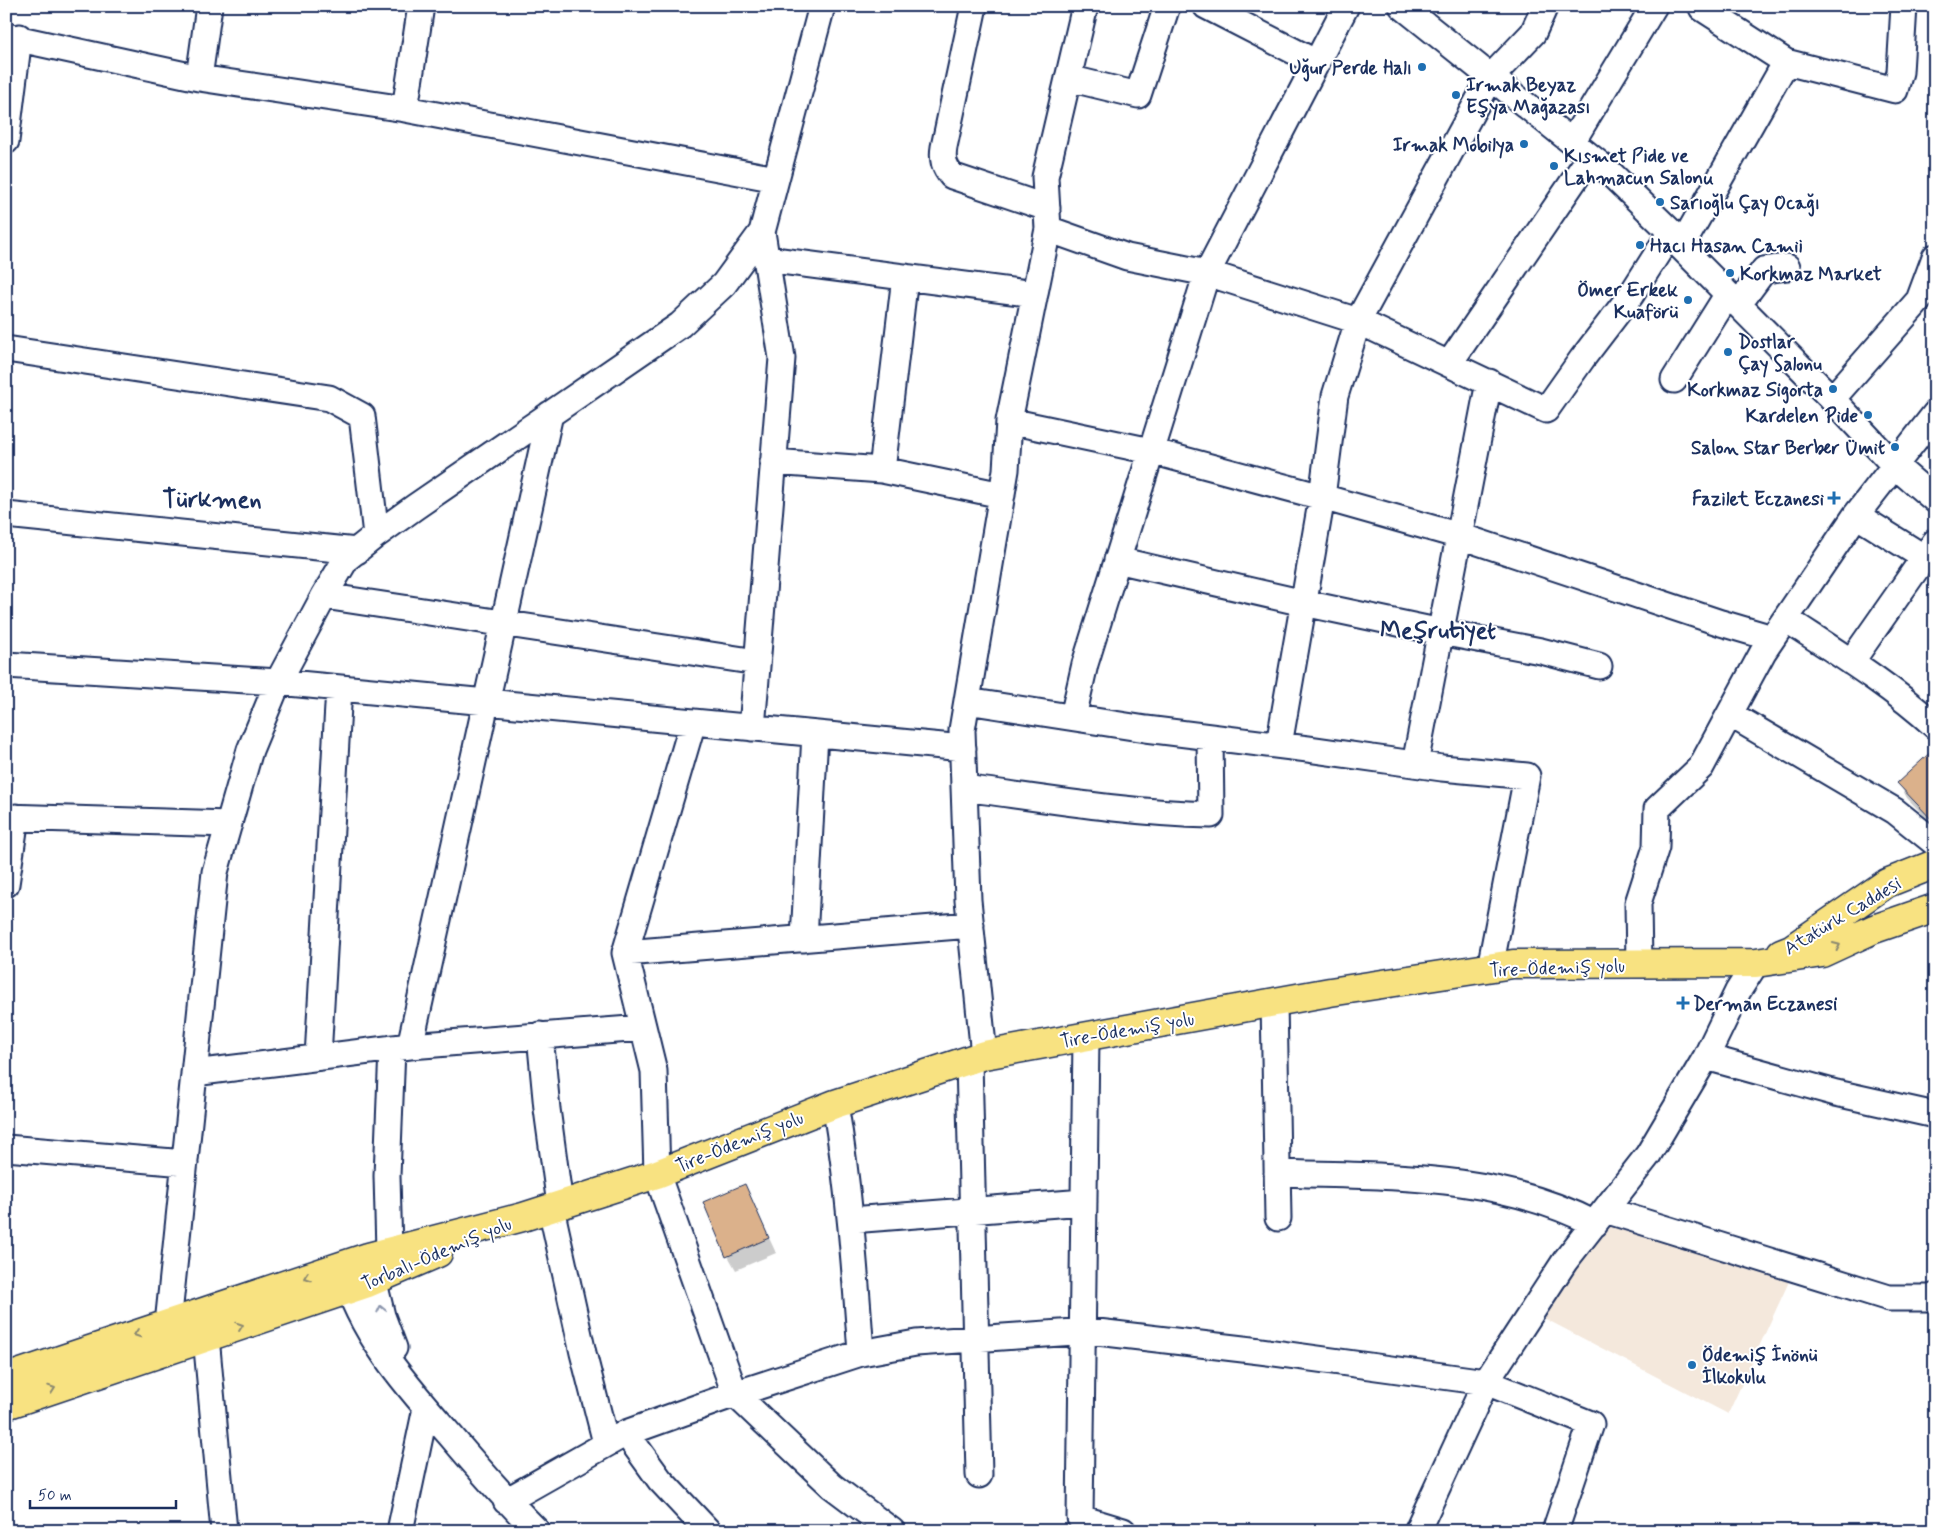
<svg xmlns="http://www.w3.org/2000/svg" width="1941" height="1537" font-family="Mynerve,sans-serif">
	<style>
		.built { fill: #f4e8dc }
		.shadow { fill: #0003 }
		.building { fill: #dbb18b; stroke: #1b2f5e }
		.lines { fill: none; stroke-linecap: round; stroke-linejoin: round }
		.minor-casing { stroke: #1b2f5e; stroke-width: 29 }
		.major-casing { stroke: #1b2f5e; stroke-width: 31 }
		.minor { stroke: #fff; stroke-width: 25 }
		.major { stroke: #f8e281; stroke-width: 28 }
		.oneway { stroke: #8a8870 }
		.oneway2 { stroke: #8d97ae }
		.poi-dot { fill: #1f6fb2; stroke: #fff; stroke-width: 2 }
		.labels { text-anchor: middle; stroke-width: 4; stroke-linejoin: round; paint-order: stroke }
		.poi-label { font-size: 19px; font-weight: bold; fill: #1b2f5e; stroke: #fff; text-anchor: start }
		.street-label { font-size: 19px; fill: #1b2f5e; stroke: #fff }
		.district-label { font-size: 24px; font-weight: bold; fill: #1b2f5e; stroke: #fff }
	</style>
	<rect width="100%" height="100%" fill="#fff"/>
	<filter id="ink" filterUnits="userSpaceOnUse"><feTurbulence type="fractalNoise" baseFrequency=".02" numOctaves="2"/><feDisplacementMap in="SourceGraphic" scale="10" xChannelSelector="R" yChannelSelector="G"/><feConvolveMatrix kernelMatrix="1 2 1 2 8 2 1 2 1" color-interpolation-filters="sRGB"/></filter>
	<g filter="url(#ink)">
		<!-- built -->
		<path class="built" d="M 1606,1218 L 1792,1275 L 1728,1414 L 1538,1315 Z"/>
		<!-- shadow -->
		<path class="shadow" d="M 1935,751 L 1935,827 L 1907,798 L 1899,783 Z
			M 745,1186 L 776,1253 L 736,1270 L 728,1256 Z"/>
		<!-- building -->
		<path class="building" d="M 1934,749 L 1935,750 L 1935,823 L 1897,783 Z
			M 745,1184 L 769,1238 L 726,1257 L 703,1202 Z"/>
		<g class="lines">
			<!-- minor casing -->
			<g class="minor-casing">
				<path id="minor" d="M 974,6 L 944,147 C 942,159 944,167 952,176 L 1047,208
					M 1206,6 L 1317,63
					M 1402,6 L 1607,170 L 1671,232 L 1681,247 L 1832,399 L 1894,465 L 1935,500
					M 1703,6 L 1702,8 L 1786,62 L 1895,90 L 1900,72 L 1904,6
					M 6,36 L 199,78 L 405,109 L 776,179
					M 199,78 L 209,6
					M 1068,78 L 1138,95 L 1167,6
					M 405,109 L 421,6
					M 6,141 L 19,37
					M 1572,142 L 1654,6
					M 1048,229 L 1127,257 L 1207,273 L 1358,321 L 1546,410 L 1582,359 L 1631,295 L 1671,232
					M 1681,247 L 1786,62
					M 766,259 L 1035,294
					M 905,277 L 882,470 L 1002,495
					M 1738,305 L 1764,270 L 1787,267
					M 6,349 L 329,398 L 362,416 L 376,535
					M 1449,364 L 1590,157
					M 1674,380 L 1728,294
					M 1832,399 L 1919,300 L 1935,257
					M 1009,421 L 1151,451 L 1322,497 L 1460,536 L 1721,623 L 1772,638
					M 773,462 L 882,470
					M 6,515 L 357,551
					M 1856,515 L 1925,558
					M 1117,560 L 1304,603 L 1441,632 L 1541,651 L 1599,666
					M 324,596 L 757,662
					M 1786,619 C 1836,652 1890,685 1935,726
					M 1851,662 L 1935,542
					M 6,665 L 278,682 L 963,748
					M 967,701 L 1146,729 L 1308,749 L 1442,768 L 1527,776 L 1490,968
					M 1730,714 L 1895,811 L 1935,843
					M 1073,717 L 1085,664 L 1207,273 L 1346,6
					M 693,722 L 625,953 L 654,1071 L 657,1174 L 735,1394 L 832,1486 L 892,1531
					M 752,728 L 782,358 L 762,232
					M 1279,745 L 1322,497 L 1335,396 L 1358,321 L 1491,77 L 1533,33 L 1545,6
					M 1415,764 L 1489,382
					M 964,788 C 1046,799 1129,813 1211,815 L 1210,737
					M 6,817 L 229,824
					M 6,884 L 16,817
					M 804,939 L 815,734
					M 625,953 L 971,925
					M 1639,964 L 1638,903 L 1656,847 L 1657,809 L 1701,767 L 1763,652 L 1856,515 L 1935,414
					M 1274,1002 L 1278,1218
					M 540,1035 L 547,1109 L 560,1205
					M 1086,1037 L 1080,1518 L 1123,1531
					M 410,1046 L 643,1028
					M 984,1055 L 968,900 L 962,730 L 1006,470 L 1009,421 L 1048,229 L 1045,177 L 1085,6
					M 318,1057 L 339,688
					M 1706,1057 L 1836,1093 L 1935,1115
					M 969,1061 L 979,1475
					M 194,1073 L 410,1046 L 550,414
					M 835,1104 C 849,1186 855,1269 861,1353
					M 6,1148 L 185,1163
					M 1277,1173 C 1385,1177 1496,1172 1595,1224
					M 551,1208 L 583,1353 L 606,1443
					M 1605,1210 L 1889,1298 L 1931,1298 L 1935,1296
					M 851,1220 L 1084,1202
					M 389,1251 L 387,1176 L 392,1048
					M 369,1262 L 382,1316 L 394,1348
					M 343,1270 C 360,1334 408,1387 450,1435 C 478,1468 506,1500 537,1531
					M 168,1324 L 215,872 L 250,750 L 278,682 L 324,596 L 346,559 L 376,535 L 415,507 L 680,325 L 724,284 L 762,232 L 822,6
					M 206,1337 L 224,1531
					M 626,1433 L 660,1480 L 708,1531
					M 506,1501 L 626,1433 L 735,1394 L 861,1353 L 916,1343 L 1089,1331 L 1260,1351 L 1486,1382 L 1591,1424 L 1555,1531
					M 400,1531 L 426,1408
					M 1417,1531 L 1486,1382 L 1565,1261 L 1648,1155 L 1706,1057 L 1738,991 L 1756,963"/>
			</g>
			<!-- major casing -->
			<g class="major-casing">
				<path id="major" d="M 1781,953 L 1791,949 L 1887,883 L 1935,864
					M 6,1378 L 368,1257 L 523,1217 L 657,1174 L 835,1104 L 984,1055 L 1330,992 L 1513,964 L 1756,963 L 1822,953 L 1874,929 L 1935,908
					M 6,1405 L 368,1283 L 438,1253"/>
			</g>
			<!-- minor -->
			<use href="#minor" class="minor"/>
			<!-- major -->
			<use href="#major" class="major"/>
		</g>
		<!-- one-way arrows -->
		<defs><path id="oneway-chevron" d="M-2-3.5L2.5 0L-2 3.5" fill="none" stroke-width="1.6" stroke-linecap="round" stroke-linejoin="round" transform="scale(1.25)"/></defs>
		<g class="oneway">
			<use href="#oneway-chevron" transform="translate(1837 946) rotate(-25)"/>
			<use href="#oneway-chevron" transform="translate(307 1277) rotate(161)"/>
			<use href="#oneway-chevron" transform="translate(240 1326) rotate(-19)"/>
			<use href="#oneway-chevron" transform="translate(137 1334) rotate(161)"/>
			<use href="#oneway-chevron" transform="translate(52 1389) rotate(-19)"/>
		</g>
		<use class="oneway2" href="#oneway-chevron" transform="translate(381 1309) rotate(-103)"/>
	</g>
	<!-- markers -->
	<g class="poi-dot">
		<circle cx="1422" cy="67" r="5"/>
		<circle cx="1456" cy="95" r="5"/>
		<circle cx="1524" cy="144" r="5"/>
		<circle cx="1554" cy="166" r="5"/>
		<circle cx="1660" cy="202" r="5"/>
		<circle cx="1640" cy="245" r="5"/>
		<circle cx="1730" cy="273" r="5"/>
		<circle cx="1688" cy="300" r="5"/>
		<circle cx="1728" cy="352" r="5"/>
		<circle cx="1833" cy="389" r="5"/>
		<circle cx="1868" cy="415" r="5"/>
		<circle cx="1895" cy="447" r="5"/>
		<path d="M1831.5 490.5h5v5h5v5h-5v5h-5v-5h-5v-5h5z"/>
		<path d="M1680.5 995.5h5v5h5v5h-5v5h-5v-5h-5v-5h5z"/>
		<circle cx="1692" cy="1365" r="5"/>
	</g>
	<g class="labels">
		<!-- poi labels -->
		<g class="poi-label">
			<text x="1412" y="74" text-anchor="end">Uğur Perde Halı</text>
			<text x="1466" y="91">Irmak Beyaz<tspan x="1466" dy="22">Eşya Mağazası</tspan></text>
			<text x="1514" y="151" text-anchor="end">Irmak Mobilya</text>
			<text x="1564" y="162">Kısmet Pide ve<tspan x="1564" dy="22">Lahmacun Salonu</tspan></text>
			<text x="1670" y="209">Sarıoğlu Çay Ocağı</text>
			<text x="1650" y="252">Hacı Hasan Camii</text>
			<text x="1740" y="280">Korkmaz Market</text>
			<text x="1678" y="296" text-anchor="end">Ömer Erkek<tspan x="1678" dy="22">Kuaförü</tspan></text>
			<text x="1738" y="348">Dostlar<tspan x="1738" dy="22">Çay Salonu</tspan></text>
			<text x="1823" y="396" text-anchor="end">Korkmaz Sigorta</text>
			<text x="1858" y="422" text-anchor="end">Kardelen Pide</text>
			<text x="1885" y="454" text-anchor="end">Salon Star Berber Ümit</text>
			<text x="1824" y="505" text-anchor="end">Fazilet Eczanesi</text>
			<text x="1693" y="1010">Derman Eczanesi</text>
			<text x="1702" y="1361">Ödemiş İnönü<tspan x="1702" dy="22">İlkokulu</tspan></text>
		</g>
		<!-- street labels -->
		<g class="street-label">
			<text transform="translate(1842 915) rotate(-31)" y="7">Atatürk Caddesi</text>
			<text transform="translate(1557 967) rotate(-2)" y="7">Tire-Ödemiş yolu</text>
			<text transform="translate(1127 1029) rotate(-10)" y="7">Tire-Ödemiş yolu</text>
			<text transform="translate(739 1141) rotate(-22)" y="7">Tire-Ödemiş yolu</text>
			<text transform="translate(436 1253) rotate(-23)" y="7">Torbalı-Ödemiş yolu</text>
		</g>
		<!-- district labels -->
		<g class="district-label">
			<text x="212" y="507">Türkmen</text>
			<text x="1438" y="638">Meşrutiyet</text>
		</g>
	</g>
	<!-- margin -->
	<rect width="1941" height="1537" fill="none" stroke="#fff" stroke-width="25"/>
	<rect x="12" y="12" width="1916" height="1512" fill="none" stroke="#1b2f5e" stroke-width="2" filter="url(#ink)"/>
	<!-- scale -->
	<path d="M30 1500v8h146v-8" fill="none" stroke="#1b2f5e" stroke-width="2.5"/>
	<text x="38" y="1500" font-size="15" fill="#1b2f5e" stroke="#ffffff" stroke-width="4" paint-order="stroke">50 m</text>
</svg>
